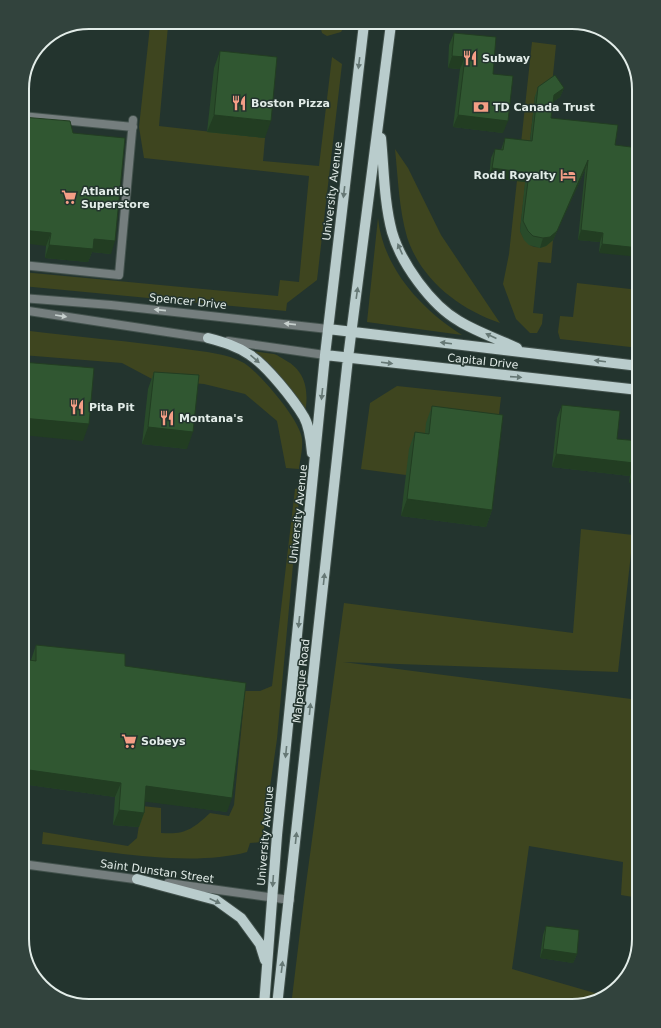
<svg xmlns="http://www.w3.org/2000/svg" width="661" height="1028" font-family="'DejaVu Sans',sans-serif">
	<style>
		.green { fill: #3e451f }
		.lines { fill: none; stroke-linecap: round; stroke-linejoin: round }
		.service-casing { stroke: #42514c; stroke-width: 10 }
		.minor-casing { stroke: #42514c; stroke-width: 10 }
		.primary-casing { stroke: #42514c; stroke-width: 12 }
		.service { stroke: #757e7e; stroke-width: 8 }
		.minor { stroke: #757e7e; stroke-width: 8 }
		.primary { stroke: #b9cccc; stroke-width: 10 }
		.wall { fill: #294b2a }
		.shaded-wall { fill: #223d22 }
		.building { fill: #305731; stroke: #223d22 }
		.oneway { fill: #667875 }
		.oneway2 { fill: #c7d0ce }
		.labels { text-anchor: middle; stroke-width: 3; stroke-linejoin: round; paint-order: stroke }
		.poi-label { font-size: 11px; font-weight: bold; fill: #e2ece8; stroke: #23342e; text-anchor: start }
		.street-label { font-size: 11px; fill: #e2ece8; stroke: #23342e }
		.rim { fill: none; stroke: #e2ece8; stroke-width: 2 }
	</style>
	<rect width="100%" height="100%" fill="#23342e"/>
	<!-- green -->
	<path class="green" d="M 346,24 L 341,32 L 327,36 L 322,33 L 320,25 Z
		M 150,26 L 168,26 L 159,126 L 265,138 L 263,161 L 319,166 L 332,57 L 342,64 L 317,280 L 287,303 L 286,311 L 22,286 L 22,272 L 278,296 L 280,280 L 299,282 L 309,176 L 144,158 L 139,127 Z
		M 532,42 L 556,45 L 552,85 L 535,96 L 520,231 C 528,248 538,253 553,240 L 551,263 L 538,262 L 533,313 L 543,314 L 542,324 L 537,333 L 530,333 L 516,319 L 503,284 L 509,254 Z
		M 395,149 L 408,168 L 441,235 L 500,323 C 459,309 421,280 407,237 C 399,209 398,178 395,149 Z
		M 378,218 C 383,268 421,309 462,335 L 367,322 Z
		M 577,283 L 639,290 L 639,348 L 560,339 L 558,332 L 560,316 L 573,317 Z
		M 22,330 C 76,337 131,341 185,349 C 204,352 227,353 244,363 C 259,372 301,421 302,439 C 303,449 300,459 299,469 L 286,468 L 277,421 L 245,394 L 204,384 L 154,380 L 122,363 L 22,355 Z
		M 253,351 C 260,352 267,353 274,354 C 278,355 281,358 285,360 C 306,371 309,391 305,413 L 274,369 Z
		M 397,386 L 501,397 L 497,432 L 423,451 L 406,475 L 361,469 L 370,403 Z
		M 300,488 L 277,739 L 262,842 L 250,843 L 247,852 C 188,868 103,850 42,844 L 43,832 L 128,846 L 137,838 L 142,806 L 161,808 L 161,833 C 185,835 193,829 210,813 L 229,816 L 234,805 L 245,691 L 260,691 L 272,686 L 295,489 Z
		M 581,529 L 633,535 L 618,672 L 343,662 L 639,700 L 639,898 L 621,895 L 623,862 L 529,846 L 512,969 L 605,996 L 602,999 L 572,1006 L 291,1006 L 304,899 L 344,603 L 573,633 Z"/>
	<g class="lines">
		<!-- service casing -->
		<g class="service-casing">
			<path id="service" d="M 22,116 L 133,127
				M 22,265 L 119,275 L 133,120
				M 22,829 L 25,806 L 22,805"/>
		</g>
		<!-- minor casing -->
		<g class="minor-casing">
			<path id="minor" d="M 22,298 L 111,305 L 328,329
				M 22,310 L 213,339
				M 228,341 L 325,355
				M 22,864 L 142,880
				M 168,883 L 290,900"/>
		</g>
		<!-- primary casing -->
		<g class="primary-casing">
			<path id="primary" d="M 381,138 C 384,169 384,202 392,232 C 401,263 431,305 459,321 C 477,332 498,339 517,348
				M 328,329 L 639,366
				M 208,338 C 223,342 237,346 250,355 C 267,366 294,400 304,417 C 310,428 311,442 312,453
				M 325,355 L 639,390
				M 137,879 L 216,900 L 241,918 L 260,944 L 265,960
				M 264,1006 L 277,835 L 325,355 L 364,24
				M 277,1006 L 348,358 L 391,24"/>
		</g>
		<!-- service -->
		<use href="#service" class="service"/>
		<!-- minor -->
		<use href="#minor" class="minor"/>
		<!-- primary -->
		<use href="#primary" class="primary"/>
	</g>
	<!-- wall -->
	<path class="wall" d="M 454,33 L 493,74 L 503,133 L 453,127 L 460,69 L 448,68 L 449,45 Z
		M 220,51 L 265,138 L 207,132 L 214,68 Z
		M 538,87 L 564,88 L 560,97 L 553,102 L 551,118 L 615,145 L 639,148 L 599,253 L 600,242 L 578,240 L 585,170 L 553,240 L 546,246 L 540,248 L 529,245 L 524,240 L 520,231 L 525,182 L 489,178 L 491,158 L 495,149 L 501,150 L 505,138 L 530,141 L 535,96 Z
		M 22,117 L 111,254 L 92,252 L 88,262 L 45,258 L 46,246 Z
		M 154,372 L 187,449 L 142,444 L 148,389 Z
		M 562,405 L 617,439 L 639,441 L 639,484 L 629,483 L 630,476 L 552,467 L 557,418 Z
		M 432,406 L 492,510 L 486,527 L 401,516 L 409,449 L 415,432 L 425,433 L 426,423 Z
		M 36,645 L 125,666 L 227,812 L 145,801 L 144,813 L 139,827 L 113,825 L 115,797 L 22,784 L 22,659 L 31,660 Z
		M 546,926 L 577,954 L 573,963 L 540,958 L 543,935 Z"/>
	<!-- shaded-wall -->
	<path class="shaded-wall" d="M 452,56 L 465,57 L 460,69 L 448,68 Z
		M 564,88 L 560,97 L 550,104 L 554,95 Z
		M 214,115 L 271,121 L 265,138 L 207,132 Z
		M 458,115 L 508,121 L 503,133 L 453,127 Z
		M 588,160 L 585,170 L 553,240 L 546,246 L 540,248 L 543,238 Z
		M 492,168 L 529,173 L 525,182 L 489,178 Z
		M 22,230 L 51,233 L 46,246 L 22,243 Z
		M 581,230 L 603,233 L 600,242 L 578,240 Z
		M 94,239 L 115,241 L 111,254 L 92,252 L 88,262 L 45,258 L 49,245 Z
		M 602,244 L 639,248 L 639,257 L 599,253 Z
		M 22,418 L 89,424 L 83,441 L 22,435 Z
		M 148,427 L 193,432 L 187,449 L 142,444 Z
		M 556,454 L 634,463 L 630,476 L 552,467 Z
		M 634,470 L 639,471 L 639,484 L 629,483 Z
		M 407,499 L 492,510 L 486,527 L 401,516 Z
		M 22,769 L 121,783 L 115,797 L 22,784 Z
		M 146,786 L 232,798 L 227,812 L 140,801 Z
		M 119,810 L 144,813 L 139,827 L 113,825 Z
		M 543,949 L 577,954 L 573,963 L 540,958 Z"/>
	<!-- building -->
	<path class="building" d="M 454,33 L 496,37 L 493,74 L 513,76 L 508,121 L 458,115 L 465,57 L 452,56 Z
		M 220,51 L 277,57 L 271,121 L 214,115 Z
		M 555,75 L 564,88 L 554,95 L 551,118 L 618,125 L 615,145 L 639,148 L 639,248 L 602,244 L 603,233 L 581,230 L 588,160 L 557,231 L 550,237 L 543,238 L 533,236 L 528,231 L 523,221 L 529,173 L 492,168 L 495,149 L 503,150 L 505,138 L 532,141 L 538,87 Z
		M 22,117 L 70,121 L 73,133 L 125,138 L 115,241 L 94,239 L 93,249 L 49,245 L 51,233 L 22,230 Z
		M 22,362 L 94,368 L 89,424 L 22,418 Z
		M 154,372 L 199,375 L 193,432 L 148,427 Z
		M 562,405 L 620,411 L 617,439 L 639,441 L 639,471 L 634,470 L 634,463 L 556,454 Z
		M 432,406 L 503,415 L 492,510 L 407,499 L 415,432 L 429,434 Z
		M 36,645 L 125,654 L 125,666 L 246,683 L 232,798 L 146,786 L 144,813 L 119,810 L 121,783 L 22,769 L 22,659 L 36,661 Z
		M 546,926 L 579,930 L 577,954 L 543,949 Z"/>
	<!-- one-way arrows -->
	<defs><path id="oneway-solid" d="M-6-.8H1V-3.2L6.5 0L1 3.2V.8H-6Z"/></defs>
	<g class="oneway">
		<use href="#oneway-solid" transform="translate(359 63) rotate(97)"/>
		<use href="#oneway-solid" transform="translate(344 192) rotate(97)"/>
		<use href="#oneway-solid" transform="translate(400 249) rotate(-114)"/>
		<use href="#oneway-solid" transform="translate(357 293) rotate(-82)"/>
		<use href="#oneway-solid" transform="translate(491 336) rotate(-155)"/>
		<use href="#oneway-solid" transform="translate(446 343) rotate(-173)"/>
		<use href="#oneway-solid" transform="translate(255 359) rotate(41)"/>
		<use href="#oneway-solid" transform="translate(600 361) rotate(-173)"/>
		<use href="#oneway-solid" transform="translate(387 363) rotate(7)"/>
		<use href="#oneway-solid" transform="translate(516 377) rotate(4)"/>
		<use href="#oneway-solid" transform="translate(322 394) rotate(96)"/>
		<use href="#oneway-solid" transform="translate(324 579) rotate(-84)"/>
		<use href="#oneway-solid" transform="translate(299 622) rotate(96)"/>
		<use href="#oneway-solid" transform="translate(310 709) rotate(-84)"/>
		<use href="#oneway-solid" transform="translate(286 752) rotate(96)"/>
		<use href="#oneway-solid" transform="translate(296 838) rotate(-84)"/>
		<use href="#oneway-solid" transform="translate(273 881) rotate(94)"/>
		<use href="#oneway-solid" transform="translate(215 901) rotate(25)"/>
		<use href="#oneway-solid" transform="translate(282 967) rotate(-83)"/>
	</g>
	<g class="oneway2">
		<use href="#oneway-solid" transform="translate(160 310) rotate(-174)"/>
		<use href="#oneway-solid" transform="translate(61 316) rotate(9)"/>
		<use href="#oneway-solid" transform="translate(290 324) rotate(-174)"/>
	</g>
	<!-- icons -->
	<defs>
		<g id="restaurant-bare" transform="scale(1.2)"><path d="M-5-6h1v4h1v-4h1v4h1v-4h1v5L-1.5 .5V6h-2V.5L-5-1ZM5-6V6H3V1.5H1.5Q1.5-4 5-6Z" fill="#f49e86" stroke="#23342e" stroke-width="2.5" paint-order="stroke"/></g>
		<g id="bank-bare" transform="scale(1.2)"><path d="M-6-4H6V4H-6ZM0-2.3a2.3 2.3 0 1 0 0 4.6a2.3 2.3 0 1 0 0-4.6Z" fill="#f49e86" stroke="#23342e" stroke-width="2.5" paint-order="stroke"/></g>
		<g id="hotel-bare" transform="scale(1.2)"><path d="M-6-4.5h1.5V1H6V5H4.5V3h-9V5H-6ZM-4 0a1.8 1.8 0 1 1 3.6 0ZM.5 0V-2.5h3Q6-2.5 6 0Z" fill="#f49e86" stroke="#23342e" stroke-width="2.5" paint-order="stroke"/></g>
		<g id="supermarket-bare" transform="scale(1.2)"><path d="M-6-5.5h2.5l.6 2H6L4.5 2H-2.5L-4.4-4H-6ZM-1.5 3.2a1.3 1.3 0 1 0 .1 0ZM3 3.2a1.3 1.3 0 1 0 .1 0Z" fill="#f49e86" stroke="#23342e" stroke-width="2.5" paint-order="stroke"/></g>
	</defs>
	<g fill-rule="evenodd">
		<use href="#restaurant-bare" x="470" y="58"/>
		<use href="#restaurant-bare" x="239" y="103"/>
		<use href="#bank-bare" x="481" y="107"/>
		<use href="#hotel-bare" x="568" y="175"/>
		<use href="#supermarket-bare" x="69" y="197"/>
		<use href="#restaurant-bare" x="77" y="407"/>
		<use href="#restaurant-bare" x="167" y="418"/>
		<use href="#supermarket-bare" x="129" y="741"/>
	</g>
	<g class="labels">
		<!-- poi labels -->
		<g class="poi-label">
			<text x="482" y="62">Subway</text>
			<text x="251" y="107">Boston Pizza</text>
			<text x="493" y="111">TD Canada Trust</text>
			<text x="556" y="179" text-anchor="end">Rodd Royalty</text>
			<text x="81" y="195">Atlantic<tspan x="81" dy="13">Superstore</tspan></text>
			<text x="89" y="411">Pita Pit</text>
			<text x="179" y="422">Montana's</text>
			<text x="141" y="745">Sobeys</text>
		</g>
		<!-- street labels -->
		<g class="street-label">
			<text transform="translate(332 191) rotate(-83)" y="4">University Avenue</text>
			<text transform="translate(188 301) rotate(6)" y="4">Spencer Drive</text>
			<text transform="translate(483 361) rotate(6)" y="4">Capital Drive</text>
			<text transform="translate(298 514) rotate(-84)" y="4">University Avenue</text>
			<text transform="translate(301 681) rotate(-84)" y="4">Malpeque Road</text>
			<text transform="translate(265 836) rotate(-85)" y="4">University Avenue</text>
			<text transform="translate(157 871) rotate(8)" y="4">Saint Dunstan Street</text>
		</g>
	</g>
	<!-- crop -->
	<path d="M0 0H661V1028H0ZM89 29H572A60 60 0 0 1 632 89V939A60 60 0 0 1 572 999H89A60 60 0 0 1 29 939V89A60 60 0 0 1 89 29Z" fill="#32433d" fill-rule="evenodd"/>
	<path class="rim" d="M89 29H572A60 60 0 0 1 632 89V939A60 60 0 0 1 572 999H89A60 60 0 0 1 29 939V89A60 60 0 0 1 89 29Z"/>
</svg>
